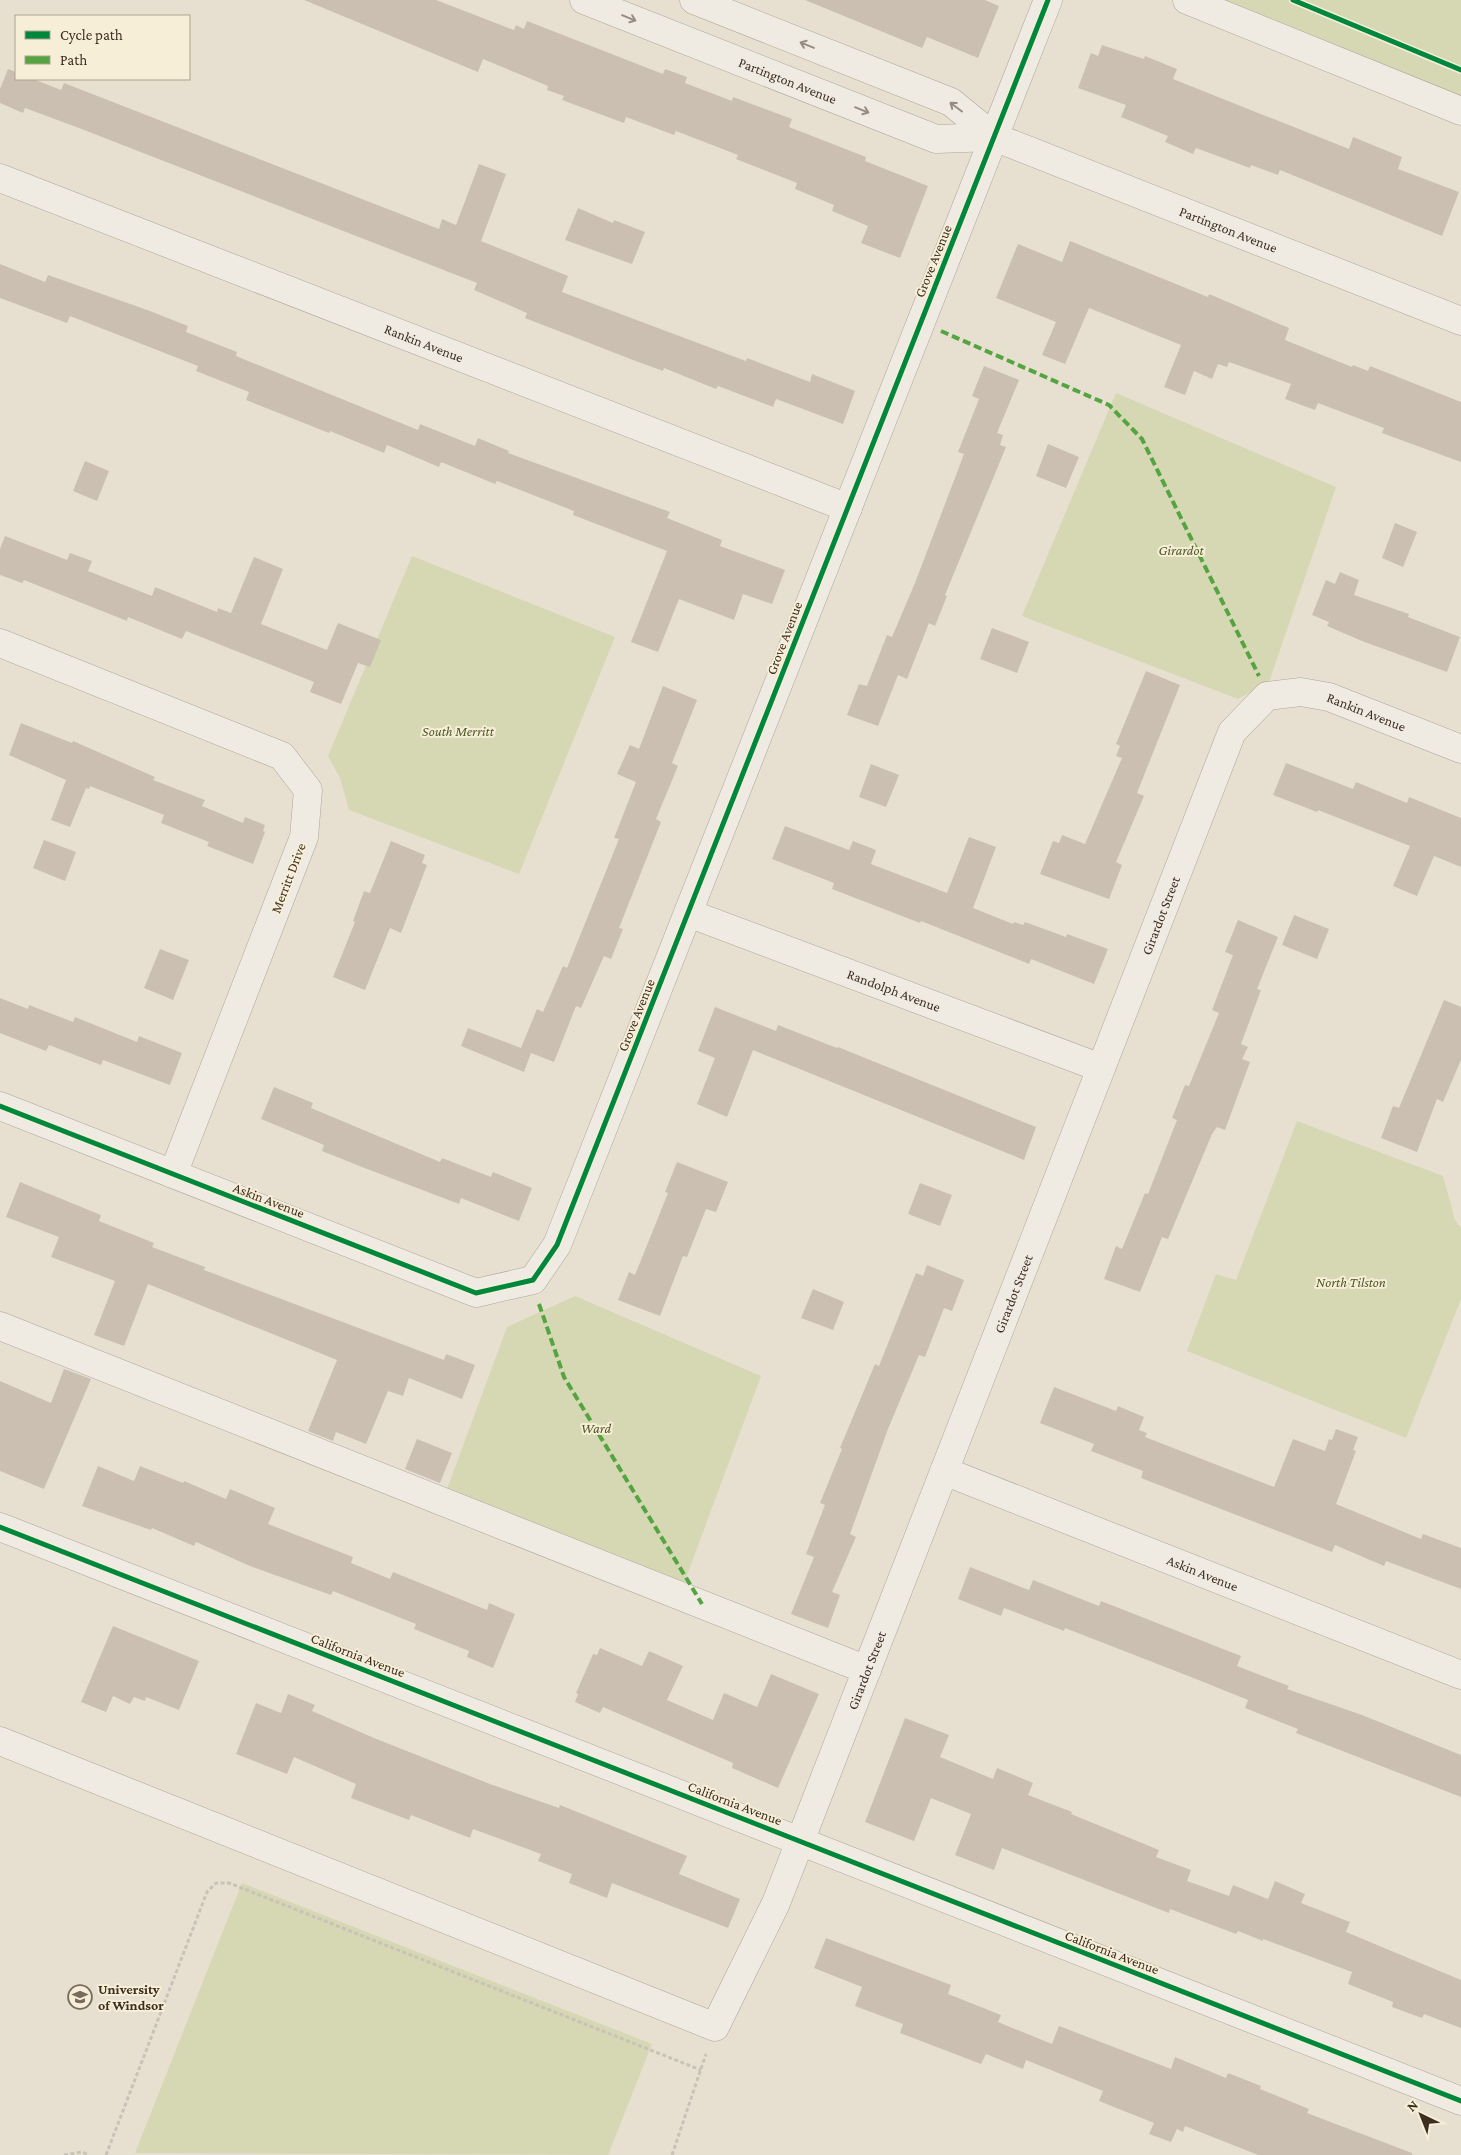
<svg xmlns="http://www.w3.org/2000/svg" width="1461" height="2155" font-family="'Crimson Pro',serif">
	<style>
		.green { fill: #d6d7b3 }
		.building { fill: #cbbfb2 }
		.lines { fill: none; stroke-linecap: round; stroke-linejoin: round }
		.minor-casing { stroke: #ada599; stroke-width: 29 }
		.path { stroke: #c8c2b9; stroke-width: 3; stroke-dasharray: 4 2.5; stroke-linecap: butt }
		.minor { stroke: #efebe3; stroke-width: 28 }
		.quiet { stroke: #54a441; stroke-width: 4; stroke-dasharray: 8 4; stroke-linecap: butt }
		.cycleway-casing { stroke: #f7eed8; stroke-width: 8 }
		.cycleway { stroke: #00873e; stroke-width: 5 }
		.oneway { stroke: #968c82 }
		.labels { text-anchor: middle; stroke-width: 4; stroke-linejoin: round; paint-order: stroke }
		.street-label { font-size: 14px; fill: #3d2e20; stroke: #f7eed8 }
		.park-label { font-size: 14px; font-style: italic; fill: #4d5a26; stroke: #f7eed8 }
		.poi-label { font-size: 14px; font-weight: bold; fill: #3d2e20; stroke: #f7eed8; text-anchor: start }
	</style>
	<rect width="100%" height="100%" fill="#e7e0d1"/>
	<!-- green -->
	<path class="green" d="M 1199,0 L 1461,0 L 1461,103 Z
		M 1116,393 L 1336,487 L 1269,682 L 1238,699 L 1022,616 Z
		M 412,556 L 615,637 L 519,874 L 349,810 L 340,778 L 328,756 Z
		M 1297,1121 L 1443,1176 L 1455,1220 L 1461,1228 L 1461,1299 L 1406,1438 L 1187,1351 L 1216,1274 L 1236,1280 Z
		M 575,1296 L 761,1376 L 683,1586 L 447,1489 L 507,1327 Z
		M 242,1883 L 652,2044 L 608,2155 L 135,2153 Z"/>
	<!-- building -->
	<path class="building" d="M 304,0 L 436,0 L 514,30 L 516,25 L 524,29 L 527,21 L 663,74 L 665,69 L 687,77 L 685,83 L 732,101 L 733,97 L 792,119 L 789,127 L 866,157 L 865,161 L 928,186 L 900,258 L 861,243 L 868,226 L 832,211 L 834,205 L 795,189 L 797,183 L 736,159 L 738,155 L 676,131 L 674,135 L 626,117 L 624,123 L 562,100 L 564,96 L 547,90 L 548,86 L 483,59 L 478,72 Z
		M 805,0 L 985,0 L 999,6 L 978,58 L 927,37 L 922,48 Z
		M 1102,45 L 1144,59 L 1145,56 L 1177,69 L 1173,79 L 1349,149 L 1353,137 L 1402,157 L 1398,169 L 1459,192 L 1442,236 L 1280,170 L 1278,175 L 1251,165 L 1250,168 L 1196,148 L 1193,154 L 1165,142 L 1168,136 L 1121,117 L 1126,105 L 1078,88 L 1091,53 L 1098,56 Z
		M 8,69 L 16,72 L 16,79 L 33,79 L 61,90 L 64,83 L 439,229 L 442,219 L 456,225 L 479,164 L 506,174 L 481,241 L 568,276 L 562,292 L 746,361 L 747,358 L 810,382 L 812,374 L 855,391 L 843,424 L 776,399 L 773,407 L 718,386 L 716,389 L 664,368 L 663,371 L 633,360 L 525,318 L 527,313 L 474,290 L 477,283 L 79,128 L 25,108 L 23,113 L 0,103 L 0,89 Z
		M 578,208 L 613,223 L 614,220 L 645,232 L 632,264 L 565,240 Z
		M 1070,241 L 1208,297 L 1209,294 L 1289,328 L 1285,340 L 1352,367 L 1353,365 L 1368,371 L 1370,366 L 1461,402 L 1461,462 L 1382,433 L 1384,428 L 1318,403 L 1315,410 L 1285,399 L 1291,384 L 1229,362 L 1227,367 L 1218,364 L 1212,379 L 1194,371 L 1185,395 L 1164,387 L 1181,345 L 1089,308 L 1065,364 L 1042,355 L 1056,322 L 996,298 L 1018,244 L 1062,262 Z
		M 0,264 L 45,282 L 48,275 L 150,311 L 188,326 L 186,332 L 237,352 L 236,356 L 418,430 L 420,424 L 475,446 L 478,438 L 509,451 L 508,453 L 670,512 L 667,518 L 722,540 L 720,546 L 785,570 L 772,604 L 743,594 L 734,620 L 679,599 L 658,652 L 631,642 L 667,551 L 573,515 L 574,511 L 497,481 L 495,484 L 441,462 L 439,467 L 387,445 L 384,453 L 330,431 L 329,433 L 246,400 L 249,392 L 196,371 L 198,366 L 70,316 L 67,323 L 0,298 Z
		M 984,366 L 1019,380 L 997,433 L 1003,435 L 1000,445 L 1006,447 L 945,595 L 947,596 L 935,626 L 929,623 L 907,679 L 898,675 L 878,726 L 847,715 L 859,684 L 867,686 L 887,635 L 892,637 L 915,583 L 964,454 L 958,452 L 979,399 L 972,396 Z
		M 1048,444 L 1079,457 L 1066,488 L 1036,476 Z
		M 85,461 L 109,471 L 97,501 L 73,491 Z
		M 1395,523 L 1417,532 L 1403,567 L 1382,558 Z
		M 5,536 L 67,560 L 70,553 L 92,561 L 88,571 L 152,596 L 155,587 L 217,612 L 218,608 L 231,613 L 254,557 L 283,569 L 261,624 L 327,650 L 338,623 L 381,640 L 370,667 L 358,663 L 341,704 L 310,692 L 314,682 L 186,631 L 182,639 L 128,617 L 127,621 L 24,580 L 22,583 L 0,575 L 0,549 Z
		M 1340,572 L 1359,580 L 1354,595 L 1409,614 L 1408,617 L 1460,637 L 1447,672 L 1362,641 L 1327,626 L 1329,622 L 1312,615 L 1326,580 L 1335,584 Z
		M 992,628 L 1029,642 L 1017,673 L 980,659 Z
		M 1146,671 L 1180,685 L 1137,793 L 1144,796 L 1116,862 L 1122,865 L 1109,899 L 1040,874 L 1053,841 L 1059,843 L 1062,835 L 1085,844 L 1122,758 L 1116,756 L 1120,746 L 1116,744 Z
		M 663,686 L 697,700 L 672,763 L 678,766 L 656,819 L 661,822 L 619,928 L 623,929 L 611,959 L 604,956 L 581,1008 L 576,1006 L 554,1062 L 531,1053 L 524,1072 L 461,1046 L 468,1028 L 521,1048 L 537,1009 L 543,1012 L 563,966 L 567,968 L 619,839 L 614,838 L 636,782 L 617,774 L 630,745 L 639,749 Z
		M 21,723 L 72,743 L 73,741 L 155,777 L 153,780 L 205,800 L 202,806 L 243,823 L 245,817 L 265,825 L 263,831 L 265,832 L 253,864 L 207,846 L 209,842 L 161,823 L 164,815 L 90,786 L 89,789 L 86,788 L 70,827 L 51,820 L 66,780 L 9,755 Z
		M 1286,763 L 1353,789 L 1356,782 L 1407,803 L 1409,797 L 1461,818 L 1461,867 L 1434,856 L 1417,896 L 1393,886 L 1410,846 L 1318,810 L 1317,812 L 1273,795 Z
		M 871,764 L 899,775 L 886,807 L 859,797 Z
		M 785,826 L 849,850 L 853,841 L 876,850 L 871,864 L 947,893 L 969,837 L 996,847 L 973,908 L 1013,924 L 1014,922 L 1023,925 L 1025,922 L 1066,937 L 1067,934 L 1108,949 L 1094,984 L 1031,959 L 1029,964 L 921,921 L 920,923 L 832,889 L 834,883 L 772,859 Z
		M 44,840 L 76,852 L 65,881 L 33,868 Z
		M 391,841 L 425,855 L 422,863 L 427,865 L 401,933 L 390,928 L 365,990 L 333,977 L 355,922 L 353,921 L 364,891 L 370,893 Z
		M 1294,915 L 1329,929 L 1317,959 L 1282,945 Z
		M 1238,920 L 1278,937 L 1257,989 L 1261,990 L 1241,1044 L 1248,1047 L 1242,1059 L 1250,1062 L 1225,1130 L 1217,1127 L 1212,1134 L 1168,1239 L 1162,1237 L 1140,1292 L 1104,1279 L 1116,1246 L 1122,1249 L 1145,1193 L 1148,1194 L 1177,1120 L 1172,1118 L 1185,1085 L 1189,1086 L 1219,1013 L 1212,1010 L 1233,955 L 1225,952 Z
		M 160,949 L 189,960 L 173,1000 L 144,988 Z
		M 0,998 L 28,1009 L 29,1005 L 73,1022 L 75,1017 L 137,1042 L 139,1036 L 182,1053 L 170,1085 L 103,1060 L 101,1065 L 49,1045 L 46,1051 L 0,1033 Z
		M 1444,1000 L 1461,1007 L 1461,1060 L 1443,1102 L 1437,1099 L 1417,1152 L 1381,1138 L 1393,1106 L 1399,1108 Z
		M 715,1007 L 776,1031 L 778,1025 L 837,1048 L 838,1047 L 1036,1127 L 1024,1160 L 753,1050 L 727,1117 L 697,1104 L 715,1058 L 698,1051 Z
		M 274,1087 L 313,1103 L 311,1108 L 440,1162 L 442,1158 L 491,1177 L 493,1172 L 532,1188 L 519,1221 L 461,1198 L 459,1204 L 362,1167 L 322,1151 L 324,1145 L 261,1119 Z
		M 677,1162 L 728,1182 L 716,1212 L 706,1209 L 687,1257 L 683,1256 L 660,1316 L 618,1300 L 629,1272 L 635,1275 L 668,1193 L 665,1192 Z
		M 20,1182 L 101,1215 L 99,1221 L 154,1243 L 152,1247 L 205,1267 L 204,1270 L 444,1360 L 446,1354 L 475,1365 L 462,1399 L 409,1378 L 403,1396 L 388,1391 L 366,1444 L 336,1432 L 333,1441 L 308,1431 L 337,1360 L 148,1284 L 124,1346 L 94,1335 L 115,1281 L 51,1257 L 59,1237 L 6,1217 Z
		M 920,1183 L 952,1195 L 940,1226 L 908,1214 Z
		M 927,1265 L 964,1280 L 952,1311 L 944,1308 L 925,1357 L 919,1355 L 888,1429 L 850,1534 L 856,1537 L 832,1592 L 840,1595 L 828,1628 L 791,1614 L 814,1557 L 806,1554 L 825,1505 L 820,1503 L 842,1449 L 840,1448 L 875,1364 L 879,1366 L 916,1273 L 923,1276 Z
		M 813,1289 L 844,1302 L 833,1330 L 801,1318 Z
		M 64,1369 L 91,1379 L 44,1489 L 0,1471 L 0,1381 L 51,1403 Z
		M 1054,1387 L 1116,1411 L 1118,1406 L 1144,1417 L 1139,1430 L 1147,1433 L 1145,1437 L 1274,1487 L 1293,1439 L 1325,1451 L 1329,1439 L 1332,1440 L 1336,1429 L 1358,1437 L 1353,1450 L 1356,1451 L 1336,1504 L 1421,1539 L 1423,1534 L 1461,1548 L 1461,1589 L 1386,1561 L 1384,1566 L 1335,1545 L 1332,1552 L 1141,1478 L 1143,1471 L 1091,1451 L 1094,1444 L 1040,1423 Z
		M 417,1439 L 452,1453 L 440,1483 L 405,1469 Z
		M 98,1466 L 134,1481 L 140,1466 L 183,1483 L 184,1481 L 226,1499 L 230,1489 L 275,1508 L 268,1524 L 353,1557 L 351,1563 L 390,1579 L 393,1572 L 487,1610 L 489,1603 L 515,1614 L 493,1668 L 467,1657 L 469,1651 L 414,1629 L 416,1624 L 333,1591 L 331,1595 L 250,1566 L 196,1542 L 194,1546 L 152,1528 L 151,1530 L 82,1506 Z
		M 970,1567 L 1029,1590 L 1033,1580 L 1099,1606 L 1101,1601 L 1241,1656 L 1237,1666 L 1289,1686 L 1287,1689 L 1362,1715 L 1461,1755 L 1461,1797 L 1296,1733 L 1298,1729 L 1245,1708 L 1248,1700 L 1196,1679 L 1065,1628 L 1064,1631 L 1004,1608 L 1001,1616 L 958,1599 Z
		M 113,1626 L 199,1661 L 179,1710 L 146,1697 L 145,1701 L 134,1697 L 130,1704 L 113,1696 L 106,1712 L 81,1702 Z
		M 600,1648 L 642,1666 L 649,1651 L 683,1666 L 667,1700 L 713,1720 L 724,1693 L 757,1707 L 771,1674 L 819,1694 L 778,1788 L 732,1768 L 733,1763 L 603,1707 L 600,1713 L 575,1702 L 578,1694 L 576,1693 L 593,1654 L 597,1655 Z
		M 288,1694 L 315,1705 L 312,1711 L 374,1738 L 490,1784 L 559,1808 L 560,1805 L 687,1856 L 679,1874 L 740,1899 L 728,1928 L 612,1883 L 607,1898 L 569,1883 L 572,1874 L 538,1861 L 541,1854 L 473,1829 L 470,1838 L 411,1815 L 409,1820 L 351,1798 L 356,1784 L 294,1757 L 287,1774 L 236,1754 L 256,1703 L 281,1713 Z
		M 905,1718 L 949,1735 L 940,1757 L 993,1779 L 997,1768 L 1033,1783 L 1028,1795 L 1072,1812 L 1071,1814 L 1159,1850 L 1156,1857 L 1191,1870 L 1187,1881 L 1229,1896 L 1233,1885 L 1268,1899 L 1275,1881 L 1305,1894 L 1301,1903 L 1350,1922 L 1346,1932 L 1461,1980 L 1461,2028 L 1424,2014 L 1422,2018 L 1392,2007 L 1393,2002 L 1348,1984 L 1352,1972 L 1263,1939 L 1263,1941 L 1238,1931 L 1236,1934 L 1170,1909 L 1169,1913 L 1002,1848 L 994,1870 L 955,1855 L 971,1814 L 931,1798 L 914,1841 L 865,1822 Z
		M 826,1938 L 951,1985 L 948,1994 L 1001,2015 L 998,2022 L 1052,2044 L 1059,2026 L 1171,2069 L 1175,2057 L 1226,2078 L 1228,2073 L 1261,2086 L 1260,2089 L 1309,2109 L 1307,2113 L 1412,2153 L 1412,2155 L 1258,2155 L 1185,2126 L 1183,2132 L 1177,2129 L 1171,2142 L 1149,2134 L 1154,2123 L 1099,2101 L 1103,2091 L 1026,2060 L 1023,2069 L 986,2054 L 981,2064 L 900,2033 L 903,2024 L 855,2006 L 862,1987 L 814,1968 Z"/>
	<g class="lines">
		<!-- minor casing -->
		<g class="minor-casing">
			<g id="minor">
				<path id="s1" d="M 584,0 L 936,139 L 994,137"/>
				<path id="s2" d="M 694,0 L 951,102 L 994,137 L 1461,321"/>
				<path d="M 1187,0 L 1461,111"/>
				<path id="s3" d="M 0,178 L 848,508"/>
				<path d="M 0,643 L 282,756 L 308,790 L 304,837 L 173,1174"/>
				<path id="s4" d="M 688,913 L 1101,1068"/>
				<path d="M 0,1106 L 476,1293 L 533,1280 L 557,1245 L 1048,0"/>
				<path d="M 0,1326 L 867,1670"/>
				<path id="s5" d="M 944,1471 L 1461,1675"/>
				<path d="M 0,1527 L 1461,2101"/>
				<path id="s6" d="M 0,1741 L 715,2027 L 776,1903 L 1232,732 L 1267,696 L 1301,692 L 1329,697 L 1461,749"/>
			</g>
		</g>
		<!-- path -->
		<path class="path" d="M 64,2155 L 82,2152 L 89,2155
			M 106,2155 L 207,1892 L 216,1883 L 229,1883 L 701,2070
			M 672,2155 L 706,2054"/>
		<!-- minor -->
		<use href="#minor" class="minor"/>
		<!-- quiet -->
		<path class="quiet" d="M 941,331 L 1109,405 L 1142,439 L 1259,676
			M 539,1304 L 564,1377 L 702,1604"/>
		<!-- cycleway casing -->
		<g class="cycleway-casing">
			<path id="cycleway" d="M 1293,0 L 1461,70
				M 0,1106 L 476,1293 L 533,1280 L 557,1245 L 1048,0
				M 0,1527 L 1461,2101"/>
		</g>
		<!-- cycleway -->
		<use href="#cycleway" class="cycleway"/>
	</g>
	<!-- one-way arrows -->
	<defs><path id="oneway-shaft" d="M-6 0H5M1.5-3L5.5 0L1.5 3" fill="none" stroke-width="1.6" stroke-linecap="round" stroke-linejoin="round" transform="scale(1.25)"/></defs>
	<g class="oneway">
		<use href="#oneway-shaft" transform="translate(629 18) rotate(22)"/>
		<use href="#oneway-shaft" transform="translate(807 45) rotate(-158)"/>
		<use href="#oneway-shaft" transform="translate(956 107) rotate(-143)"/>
		<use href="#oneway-shaft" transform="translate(862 110) rotate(22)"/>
	</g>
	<!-- icons -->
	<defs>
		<g id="university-ring" transform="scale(1.25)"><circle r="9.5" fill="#f7eed8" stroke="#786c5e" stroke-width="1.5"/><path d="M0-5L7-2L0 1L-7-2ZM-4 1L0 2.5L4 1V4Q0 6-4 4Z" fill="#786c5e"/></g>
	</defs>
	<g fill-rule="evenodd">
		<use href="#university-ring" x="80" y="1997"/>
	</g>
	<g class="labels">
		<!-- street labels -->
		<g class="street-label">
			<text dy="5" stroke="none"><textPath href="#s1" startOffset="219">Partington Avenue</textPath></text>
			<text dy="5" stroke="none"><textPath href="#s2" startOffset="584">Partington Avenue</textPath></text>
			<text transform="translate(933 261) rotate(-68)" y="5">Grove Avenue</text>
			<text dy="5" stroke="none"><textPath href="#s3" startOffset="455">Rankin Avenue</textPath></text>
			<text transform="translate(784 638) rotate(-69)" y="5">Grove Avenue</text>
			<text dy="5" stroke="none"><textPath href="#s6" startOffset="2318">Rankin Avenue</textPath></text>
			<text transform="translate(288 878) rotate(-69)" y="5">Merritt Drive</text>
			<text dy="5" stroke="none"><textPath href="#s6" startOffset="1968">Girardot Street</textPath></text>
			<text dy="5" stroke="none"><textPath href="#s4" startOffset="220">Randolph Avenue</textPath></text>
			<text transform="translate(636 1015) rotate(-68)" y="5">Grove Avenue</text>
			<text transform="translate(269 1200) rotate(21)" y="5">Askin Avenue</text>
			<text dy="5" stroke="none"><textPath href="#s6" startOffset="1562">Girardot Street</textPath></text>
			<text dy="5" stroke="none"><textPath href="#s5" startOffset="278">Askin Avenue</textPath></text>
			<text transform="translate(358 1655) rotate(21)" y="5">California Avenue</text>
			<text dy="5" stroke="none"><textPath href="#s6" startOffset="1158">Girardot Street</textPath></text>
			<text transform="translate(735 1803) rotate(21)" y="5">California Avenue</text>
			<text transform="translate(1112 1952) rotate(21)" y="5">California Avenue</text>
		</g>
		<!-- park labels -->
		<g class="park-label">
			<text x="1181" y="555">Girardot</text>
			<text x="458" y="736">South Merritt</text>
			<text x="1351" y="1287">North Tilston</text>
			<text x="596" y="1433">Ward</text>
		</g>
		<!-- poi labels -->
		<g class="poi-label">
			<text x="98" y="1994">University<tspan x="98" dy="16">of Windsor</tspan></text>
		</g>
	</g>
	<!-- legend -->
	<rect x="15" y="15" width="175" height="65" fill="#f7eed8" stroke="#ada18e"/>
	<rect x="25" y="31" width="25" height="8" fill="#00873e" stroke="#ada18e"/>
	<text x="60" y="40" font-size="15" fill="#3d2e20">Cycle path</text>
	<rect x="25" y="56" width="25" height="8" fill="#54a441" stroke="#ada18e"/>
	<text x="60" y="65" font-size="15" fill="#3d2e20">Path</text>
	<!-- north arrow -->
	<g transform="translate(1421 2115) rotate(317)" stroke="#f7eed8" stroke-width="4" paint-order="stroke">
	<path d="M0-4L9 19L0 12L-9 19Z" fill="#3d2e20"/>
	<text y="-8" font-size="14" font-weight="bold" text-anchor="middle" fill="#3d2e20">N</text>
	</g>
</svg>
